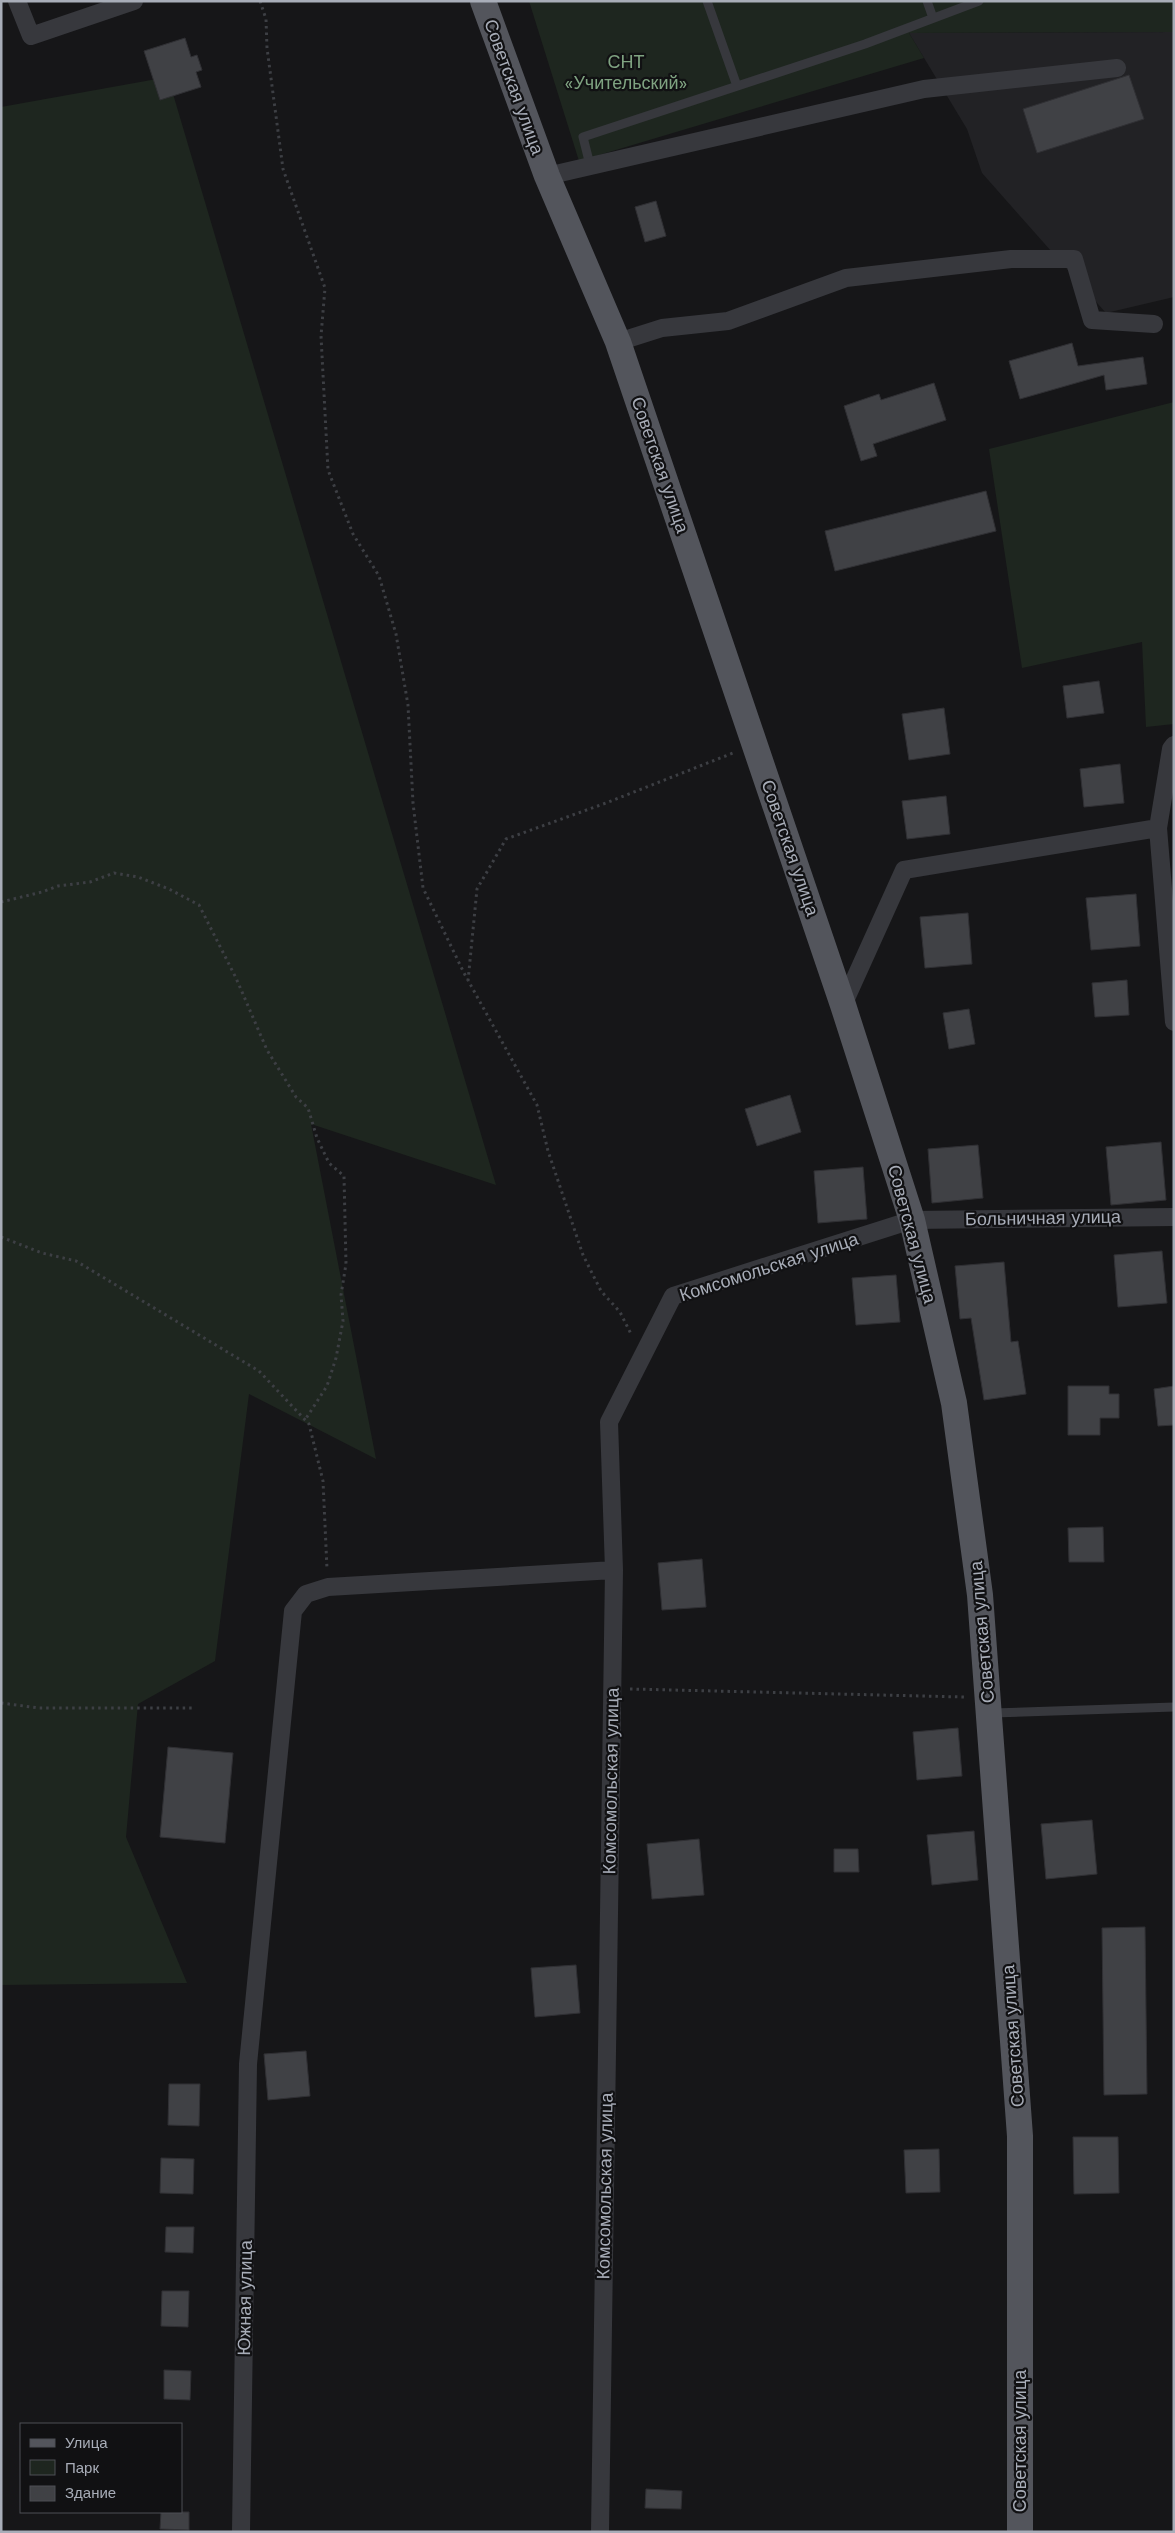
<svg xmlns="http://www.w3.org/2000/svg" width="1175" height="2533" font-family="'Work Sans',sans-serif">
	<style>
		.built { fill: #222225 }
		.green { fill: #1e261f }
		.building { fill: #404145; stroke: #303034 }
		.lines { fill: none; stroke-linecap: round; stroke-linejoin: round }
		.path { stroke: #3d3f44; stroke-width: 3; stroke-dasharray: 2.5 4; stroke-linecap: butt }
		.service { stroke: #37383d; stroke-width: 9 }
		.minor { stroke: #37383d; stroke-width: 18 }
		.primary { stroke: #53555c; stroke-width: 26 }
		.labels { text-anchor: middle; stroke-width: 4.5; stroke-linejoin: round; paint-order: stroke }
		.park-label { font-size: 18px; fill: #7fa381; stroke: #111113 }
		.street-label { font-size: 18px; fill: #a8adb8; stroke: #111113 }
	</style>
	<rect width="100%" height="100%" fill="#161618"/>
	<!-- built -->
	<path class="built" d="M 1174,32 L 1174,297 L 1106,313 L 982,173 L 967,129 L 909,33 Z"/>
	<!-- green -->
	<path class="green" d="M 529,1 L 1174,1 L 1174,32 L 909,33 L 924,58 L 579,161 Z
		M 168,77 L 496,1185 L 311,1124 L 376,1459 L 249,1394 L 215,1661 L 138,1704 L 126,1837 L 187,1983 L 1,1985 L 1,107 Z
		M 1174,402 L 1174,724 L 1146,727 L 1142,642 L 1022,668 L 989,449 Z"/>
	<!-- building -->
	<path class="building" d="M 185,38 L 191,57 L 197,55 L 202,70 L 196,72 L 201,87 L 160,100 L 144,51 Z
		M 1129,75 L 1144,119 L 1037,153 L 1023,109 Z
		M 656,201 L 666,236 L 645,242 L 635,207 Z
		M 1072,343 L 1078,366 L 1143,357 L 1147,384 L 1106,390 L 1104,375 L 1020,399 L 1009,361 Z
		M 934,383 L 946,420 L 873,444 L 877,456 L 861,461 L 844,406 L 879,394 L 881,400 Z
		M 986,491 L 996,531 L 835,571 L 825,531 Z
		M 1099,681 L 1104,713 L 1067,718 L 1063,686 Z
		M 944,708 L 950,754 L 909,760 L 902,714 Z
		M 1120,764 L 1124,803 L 1084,807 L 1080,769 Z
		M 946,796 L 950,834 L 907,839 L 902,801 Z
		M 1136,894 L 1140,946 L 1091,950 L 1086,898 Z
		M 968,913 L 972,964 L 925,968 L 920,917 Z
		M 1127,980 L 1129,1015 L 1095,1017 L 1092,983 Z
		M 969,1009 L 975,1044 L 949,1049 L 943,1013 Z
		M 790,1095 L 801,1132 L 757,1146 L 745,1109 Z
		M 1161,1142 L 1166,1200 L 1111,1205 L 1106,1147 Z
		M 978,1145 L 983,1198 L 932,1203 L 928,1149 Z
		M 863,1167 L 867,1219 L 818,1223 L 814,1171 Z
		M 1162,1251 L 1167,1303 L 1118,1307 L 1114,1255 Z
		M 1004,1262 L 1011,1342 L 1018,1341 L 1026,1394 L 984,1400 L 971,1318 L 960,1319 L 955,1266 Z
		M 896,1275 L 900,1322 L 856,1325 L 852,1278 Z
		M 1068,1386 L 1109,1386 L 1109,1394 L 1119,1394 L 1119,1418 L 1100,1418 L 1100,1435 L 1068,1435 Z
		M 1174,1386 L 1174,1425 L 1158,1426 L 1154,1389 Z
		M 1103,1527 L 1104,1562 L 1069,1562 L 1068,1528 Z
		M 702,1559 L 706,1607 L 662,1610 L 658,1563 Z
		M 958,1728 L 962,1776 L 917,1780 L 913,1732 Z
		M 168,1747 L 233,1753 L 225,1843 L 160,1837 Z
		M 1092,1820 L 1097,1874 L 1046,1879 L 1041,1824 Z
		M 974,1831 L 978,1880 L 932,1885 L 927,1835 Z
		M 699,1839 L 704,1895 L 652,1899 L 647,1844 Z
		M 834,1849 L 858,1849 L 859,1872 L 834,1872 Z
		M 1145,1927 L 1147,2094 L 1104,2095 L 1102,1928 Z
		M 576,1965 L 580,2013 L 535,2017 L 531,1968 Z
		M 306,2051 L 310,2096 L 268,2100 L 264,2054 Z
		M 169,2084 L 200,2084 L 199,2126 L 168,2125 Z
		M 1073,2137 L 1118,2137 L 1119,2193 L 1074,2194 Z
		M 939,2149 L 940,2192 L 906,2193 L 904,2150 Z
		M 161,2158 L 194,2159 L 193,2194 L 160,2193 Z
		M 166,2227 L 194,2227 L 193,2253 L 165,2252 Z
		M 162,2291 L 189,2291 L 188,2327 L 161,2326 Z
		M 164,2370 L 191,2371 L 190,2400 L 164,2399 Z
		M 646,2489 L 682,2491 L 681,2509 L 645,2508 Z
		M 161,2512 L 189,2512 L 189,2530 L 160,2529 Z"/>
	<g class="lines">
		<!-- path -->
		<path class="path" d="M 260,1 L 266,19 L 267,48 L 283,169 L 325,288 L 321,336 L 328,470 L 353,534 L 379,576 L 396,634 L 408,705 L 413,803 L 423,888 L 464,973 L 537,1105 L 548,1151 L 583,1255 L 601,1291 L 620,1312 L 631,1334
			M 1,902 L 42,892 L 58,886 L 90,882 L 114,873 L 138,877 L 169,889 L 199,905 L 236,978 L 267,1050 L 296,1097 L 308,1108 L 317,1138 L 329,1163 L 344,1176 L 346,1264 L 341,1295 L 343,1321 L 336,1358 L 327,1386 L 305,1420
			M 468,981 L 477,889 L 506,839 L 606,803 L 733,753
			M 1,1237 L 42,1253 L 76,1261 L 259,1371 L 309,1424 L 323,1481 L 327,1569
			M 630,1689 L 964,1697
			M 1,1703 L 39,1708 L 193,1708"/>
		<!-- service -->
		<path class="service" d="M 707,1 L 737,86
			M 927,1 L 933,18
			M 590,165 L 583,137 L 865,44 L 979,1
			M 992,1713 L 1174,1707"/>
		<!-- minor -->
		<path class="minor" d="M 17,1 L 31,36 L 134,1
			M 547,176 L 924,89 L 1117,68
			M 618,342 L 662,328 L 728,321 L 846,278 L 1011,259 L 1074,259 L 1092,320 L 1154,324
			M 1174,745 L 1171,749 L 1158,828 L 1174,1022
			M 843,1005 L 904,870 L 1158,828
			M 241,2532 L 248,2064 L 293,1611 L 306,1594 L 328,1587 L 614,1570
			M 600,2532 L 614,1570 L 609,1422 L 673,1296 L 912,1220 L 1174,1217"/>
		<!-- primary -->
		<path class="primary" d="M 483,1 L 547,176 L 618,342 L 843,1005 L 912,1220 L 954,1403 L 980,1595 L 1020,2136 L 1020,2532"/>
	</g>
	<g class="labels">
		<!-- park labels -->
		<g class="park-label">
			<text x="626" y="68">СНТ<tspan x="626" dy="21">«Учительский»</tspan></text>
		</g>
		<!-- street labels -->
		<g class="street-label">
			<text transform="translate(514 87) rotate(70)" y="6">Советская улица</text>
			<text transform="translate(660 465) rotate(71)" y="6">Советская улица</text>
			<text transform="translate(790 848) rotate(71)" y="6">Советская улица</text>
			<text transform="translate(1043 1218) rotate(-1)" y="6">Больничная улица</text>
			<text transform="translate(912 1234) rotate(75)" y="6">Советская улица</text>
			<text transform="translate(769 1267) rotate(-18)" y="6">Комсомольская улица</text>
			<text transform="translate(982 1632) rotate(-95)" y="6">Советская улица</text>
			<text transform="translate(611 1781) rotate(-89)" y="6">Комсомольская улица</text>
			<text transform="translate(1013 2036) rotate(-94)" y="6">Советская улица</text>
			<text transform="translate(605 2186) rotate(-89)" y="6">Комсомольская улица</text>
			<text transform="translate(245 2298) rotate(-89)" y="6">Южная улица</text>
			<text transform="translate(1020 2441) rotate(-90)" y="6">Советская улица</text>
		</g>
	</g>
	<!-- border -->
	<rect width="1175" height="2533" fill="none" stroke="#a8adb8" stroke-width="5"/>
	<!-- legend -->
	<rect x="20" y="2423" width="162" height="90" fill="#111113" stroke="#4d4f55"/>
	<rect x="30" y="2439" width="25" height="8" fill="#53555c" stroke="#4d4f55"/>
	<text x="65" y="2448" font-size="15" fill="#a8adb8">Улица</text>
	<rect x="30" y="2460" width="25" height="15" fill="#1e261f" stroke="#4d4f55"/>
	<text x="65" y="2473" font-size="15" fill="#a8adb8">Парк</text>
	<rect x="30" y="2486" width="25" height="15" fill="#404145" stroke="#4d4f55"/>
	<text x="65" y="2498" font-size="15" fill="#a8adb8">Здание</text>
</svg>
